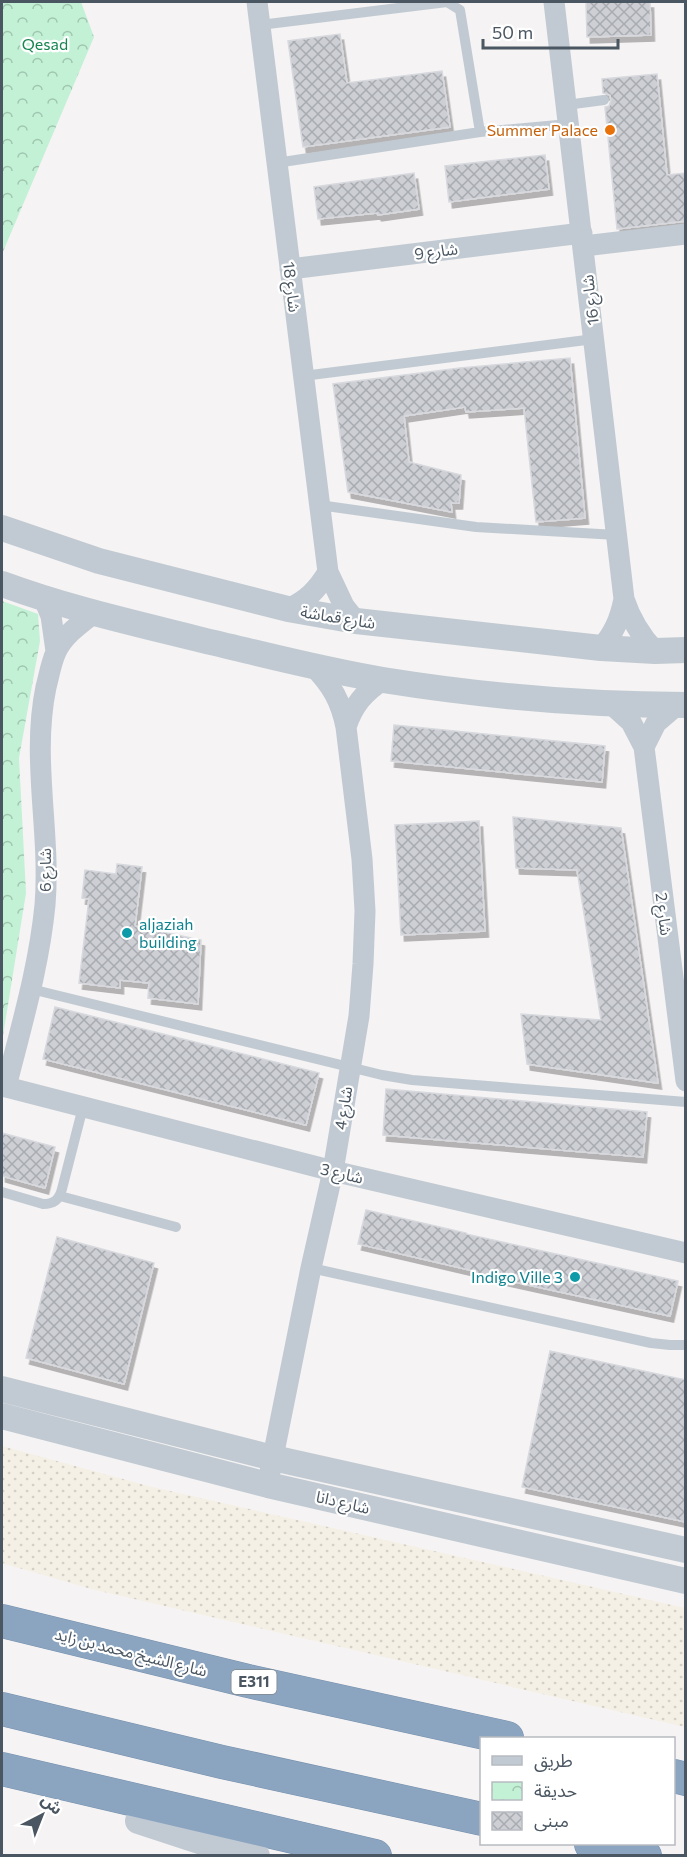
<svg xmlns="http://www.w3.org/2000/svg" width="687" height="1857" font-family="Commissioner,'Noto Sans Arabic',sans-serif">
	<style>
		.sand { fill: url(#sand-dots) }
		.park { fill: url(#park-crowns) }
		.building { fill: url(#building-cross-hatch); stroke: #d7d9de; stroke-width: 1.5; filter: url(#shadow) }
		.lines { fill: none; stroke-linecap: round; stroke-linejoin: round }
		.motorway-casing { stroke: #7690ad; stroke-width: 34 }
		.service { stroke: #c1cad2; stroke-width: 10 }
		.minor { stroke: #c1cad2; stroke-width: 21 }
		.tertiary { stroke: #c1cad2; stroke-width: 26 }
		.motorway { stroke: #8ba5c1; stroke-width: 33 }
		.food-dot { fill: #e8710a; stroke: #fff; stroke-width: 2 }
		.culture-dot { fill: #0f9aa8; stroke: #fff; stroke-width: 2 }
		.labels { text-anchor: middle; stroke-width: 4.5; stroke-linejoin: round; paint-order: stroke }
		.shield { fill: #fff; stroke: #808990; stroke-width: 1.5 }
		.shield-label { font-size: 15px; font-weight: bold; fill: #4a5661 }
		.park-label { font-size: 16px; fill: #17864f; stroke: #fff }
		.food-label { font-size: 16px; fill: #c56008; stroke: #fff; text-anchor: end }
		.street-label { font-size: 16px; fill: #4a5661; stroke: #fff }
		.culture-label { font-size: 16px; fill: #0d838f; stroke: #fff; text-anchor: start }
	</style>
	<defs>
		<pattern id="sand-dots" width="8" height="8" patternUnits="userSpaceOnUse" patternTransform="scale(1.5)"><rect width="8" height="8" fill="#f5f0e5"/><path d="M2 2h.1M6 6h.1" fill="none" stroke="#d4d0c7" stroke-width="1.8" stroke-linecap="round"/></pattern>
		<pattern id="park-crowns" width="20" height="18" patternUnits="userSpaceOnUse" patternTransform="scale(1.5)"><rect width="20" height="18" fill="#c3f1d5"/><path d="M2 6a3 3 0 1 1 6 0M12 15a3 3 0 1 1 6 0" fill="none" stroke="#a0c6b0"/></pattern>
		<pattern id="building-cross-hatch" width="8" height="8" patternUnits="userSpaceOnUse" patternTransform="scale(1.5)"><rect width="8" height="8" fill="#cdcfd5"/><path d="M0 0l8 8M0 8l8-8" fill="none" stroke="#a8abb0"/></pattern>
		<filter id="shadow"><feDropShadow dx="3.5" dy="6" stdDeviation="0" flood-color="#0004"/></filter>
	</defs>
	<rect width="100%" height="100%" fill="#f5f3f3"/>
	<!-- sand -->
	<path class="sand" d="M 2,1446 L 152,1487 L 685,1608 L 685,1727 L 91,1589 L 2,1563 Z"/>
	<!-- park -->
	<path class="park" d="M 2,2 L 81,2 L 94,37 L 2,254 Z
		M 2,601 L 38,614 L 40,641 L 19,758 L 26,893 L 2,1042 Z"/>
	<!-- building -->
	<path class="building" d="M 586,2 L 650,2 L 651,35 L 587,37 Z
		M 340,34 L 347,83 L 442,71 L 450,127 L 303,147 L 288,41 Z
		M 657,74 L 667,175 L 686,173 L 686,221 L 617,229 L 605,107 L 609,106 L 611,100 L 610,95 L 603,93 L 602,79 Z
		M 545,155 L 549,189 L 449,202 L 445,166 Z
		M 414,173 L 419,209 L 378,215 L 377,213 L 318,219 L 314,187 Z
		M 570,358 L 585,518 L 536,522 L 524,408 L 466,412 L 465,407 L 404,416 L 409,462 L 461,475 L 459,503 L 451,503 L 452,512 L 348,492 L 333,384 L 460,368 Z
		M 394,725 L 605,746 L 602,782 L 391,761 Z
		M 513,817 L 621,828 L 658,1083 L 527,1064 L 521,1014 L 601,1020 L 577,870 L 516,868 Z
		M 479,821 L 485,931 L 401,935 L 395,825 Z
		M 117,864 L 142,867 L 135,926 L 201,940 L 198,1004 L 148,998 L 149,983 L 120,980 L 120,988 L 79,983 L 89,899 L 82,898 L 85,870 L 116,874 Z
		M 55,1007 L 319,1073 L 306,1125 L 43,1059 Z
		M 386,1089 L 647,1112 L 643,1157 L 383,1135 Z
		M 2,1133 L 55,1147 L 45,1188 L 2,1176 Z
		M 366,1210 L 466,1233 L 466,1234 L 678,1281 L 670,1316 L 473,1273 L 474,1271 L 358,1244 Z
		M 57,1237 L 154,1263 L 124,1384 L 26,1358 Z
		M 550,1351 L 686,1380 L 686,1522 L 522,1487 Z"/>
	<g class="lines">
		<!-- motorway casing -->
		<g class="motorway-casing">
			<path id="motorway" d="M 2,1621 L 248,1681 L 507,1738
				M 2,1709 L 222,1762 L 482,1819
				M 2,1769 L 375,1856
				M 674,1776 L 686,1779
				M 591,1844 L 645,1856"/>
		</g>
		<!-- service -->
		<path class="service" d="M 260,25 L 447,2 L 460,10 L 480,132
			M 566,105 L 604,100
			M 276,163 L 480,132 L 569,124
			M 303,376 L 594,339
			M 319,505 L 476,527 L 617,535
			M 31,989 L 382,1075 L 412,1080 L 686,1102
			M 2,1192 L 43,1204 C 54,1204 59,1200 62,1189 L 83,1107
			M 60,1196 L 176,1227
			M 311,1268 L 651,1343 L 670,1345 L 686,1345"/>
		<!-- minor -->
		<path class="minor" d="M 257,2 L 328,572 L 344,606 L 356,621
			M 554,2 L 624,599 C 631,620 640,635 655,651
			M 584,246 L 686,234
			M 290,269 L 582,233
			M 44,599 L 51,616 L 56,651
			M 288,609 C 307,600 317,590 328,572
			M 601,648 C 614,633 620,619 624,599
			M 610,703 L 631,722 L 644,747 L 686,1081
			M 346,727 C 353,706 364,692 383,680
			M 644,747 L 656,723 L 677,705
			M 2,1086 L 333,1171 L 686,1253
			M 6,1087 C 21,1027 39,967 45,905 C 51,832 31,759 46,687 C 49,676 51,663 56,652 C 63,636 80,624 94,613
			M 270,1472 L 311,1268 L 333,1171 L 359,1016 L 363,964 L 365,911 L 362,859 L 346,727 C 341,702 332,685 313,666"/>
		<!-- tertiary -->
		<path class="tertiary" d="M 2,528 L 99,561 L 288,609 L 356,621 L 601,648 L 655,651 L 686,650
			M 2,584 C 67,608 134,623 202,640 C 262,654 322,670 383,680 C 483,696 585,705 686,705
			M 2,1389 L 273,1458 L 686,1550
			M 2,1416 L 268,1485 L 686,1581
			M 138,1821 L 202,1842 L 257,1856"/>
		<!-- motorway -->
		<use href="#motorway" class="motorway"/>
	</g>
	<!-- markers -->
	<circle class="food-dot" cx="610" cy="130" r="6"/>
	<g class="culture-dot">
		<circle cx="127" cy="933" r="6"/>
		<circle cx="575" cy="1277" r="6"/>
	</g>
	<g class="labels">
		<!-- shield labels -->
		<rect class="shield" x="231.5" y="1670" width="45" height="24" rx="4.5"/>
		<g class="shield-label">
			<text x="254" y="1687">E311</text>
		</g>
		<!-- park labels -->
		<g class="park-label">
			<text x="45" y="50">Qesad</text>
		</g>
		<!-- food labels -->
		<g class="food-label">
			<text x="598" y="136">Summer Palace</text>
		</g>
		<!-- street labels -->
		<g class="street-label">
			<text transform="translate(436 251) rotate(-7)" y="6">شارع 9</text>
			<text transform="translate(292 287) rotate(83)" y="6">شارع 18</text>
			<text transform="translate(590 300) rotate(-97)" y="6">شارع 16</text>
			<text transform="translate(338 617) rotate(9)" y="6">شارع قماشة</text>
			<text transform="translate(45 870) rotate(-90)" y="6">شارع 6</text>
			<text transform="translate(664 914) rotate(83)" y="6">شارع 2</text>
			<text transform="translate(343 1108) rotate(-81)" y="6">شارع 4</text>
			<text transform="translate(342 1173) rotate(13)" y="6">شارع 3</text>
			<text transform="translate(343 1502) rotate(13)" y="6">شارع دانا</text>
			<text transform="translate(131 1652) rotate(14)" y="6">شارع الشيخ محمد بن زايد</text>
		</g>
		<!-- culture labels -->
		<g class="culture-label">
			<text x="139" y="930">aljaziah<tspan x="139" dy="18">building</tspan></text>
			<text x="563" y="1283" text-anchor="end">Indigo Ville 3</text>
		</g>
	</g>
	<!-- border -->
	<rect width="687" height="1857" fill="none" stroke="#4a5661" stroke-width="6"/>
	<!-- legend -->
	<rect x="480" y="1737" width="195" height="108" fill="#ffffff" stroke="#b7bbc0" stroke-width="1.5"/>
	<rect x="492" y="1756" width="30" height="9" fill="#c1cad2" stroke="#b7bbc0" stroke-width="1.5"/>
	<text x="534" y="1767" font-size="18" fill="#4a5661">طريق</text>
	<rect x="492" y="1782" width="30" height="18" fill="url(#park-crowns)" stroke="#b7bbc0" stroke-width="1.5"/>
	<text x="534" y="1797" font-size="18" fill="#4a5661">حديقة</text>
	<rect x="492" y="1812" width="30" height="18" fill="url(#building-cross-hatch)" stroke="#b7bbc0" stroke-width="1.5"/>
	<text x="534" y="1827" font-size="18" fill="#4a5661">مبنى</text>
	<!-- north arrow -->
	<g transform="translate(42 1815) rotate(42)" stroke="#ffffff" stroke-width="4.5" paint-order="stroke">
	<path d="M0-4.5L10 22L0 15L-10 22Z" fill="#4a5661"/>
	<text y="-9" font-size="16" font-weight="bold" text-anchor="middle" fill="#4a5661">ش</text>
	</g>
	<!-- scale -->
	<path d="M483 39v9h135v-9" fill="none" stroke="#4a5661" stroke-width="3"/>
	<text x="492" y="39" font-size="18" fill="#4a5661" stroke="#ffffff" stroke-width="4.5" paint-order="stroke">50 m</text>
</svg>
